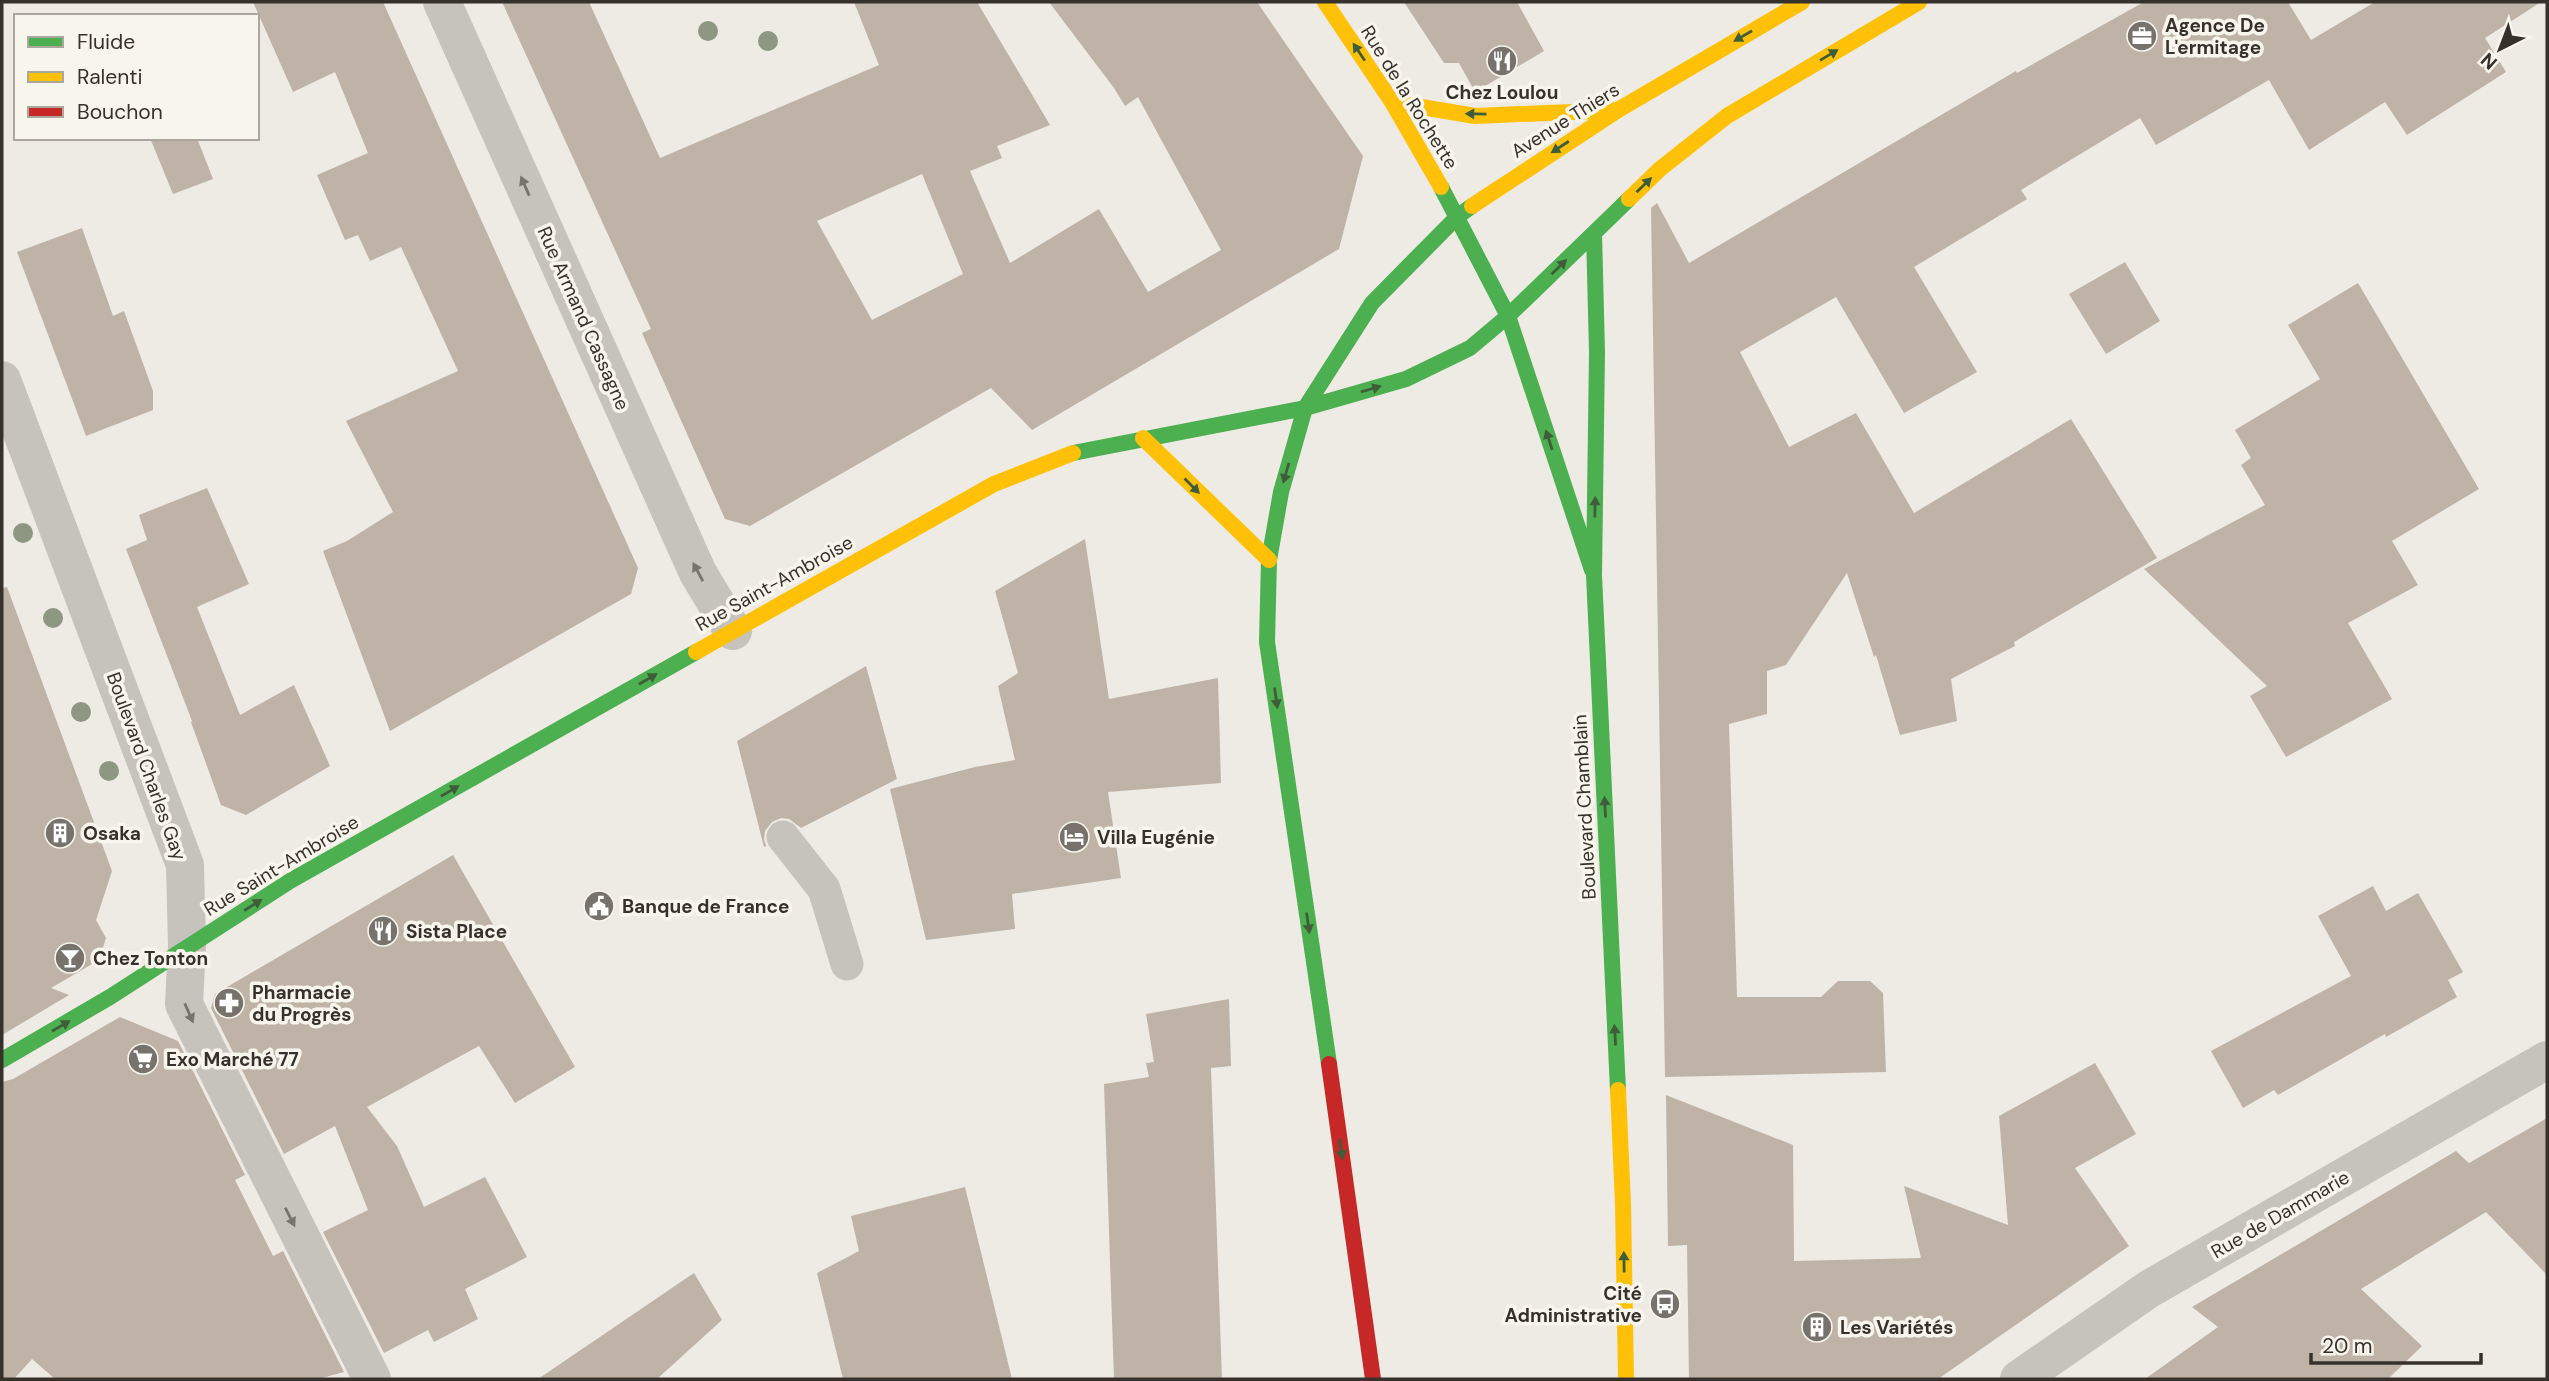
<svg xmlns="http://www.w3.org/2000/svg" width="2549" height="1381" font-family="'DM Sans',sans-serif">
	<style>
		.building { fill: #bfb3a7; fill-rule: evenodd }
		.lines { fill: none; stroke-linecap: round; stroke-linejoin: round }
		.lane { stroke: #c6c3bd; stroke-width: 33 }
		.street { stroke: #c6c3bd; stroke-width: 38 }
		.fast { stroke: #4caf50; stroke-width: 16 }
		.slow { stroke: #ffc107; stroke-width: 16 }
		.jam { stroke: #c62828; stroke-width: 16 }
		.tree { fill: #8e9782 }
		.oneway { fill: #3e5d38 }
		.oneway2 { fill: #77736d }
		.labels { text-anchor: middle; stroke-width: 7; stroke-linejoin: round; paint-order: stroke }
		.poi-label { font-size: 19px; font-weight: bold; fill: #37312b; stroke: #f8f5ec; text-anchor: start }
		.street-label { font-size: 19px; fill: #37312b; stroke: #f8f5ec }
	</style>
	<rect width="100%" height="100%" fill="#edebe4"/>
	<!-- building -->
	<path class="building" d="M 253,2 L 383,2 L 638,568 L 631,594 L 390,731 L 323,551 L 347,541 L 393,512 L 346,421 L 458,371 L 401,247 L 370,261 L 358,235 L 345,240 L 317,175 L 368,153 L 335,72 L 293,92 Z
		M 502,2 L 589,2 L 660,158 L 879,65 L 854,2 L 977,2 L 1050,125 L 997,146 L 1002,158 L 970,171 L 1010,263 L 1099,209 L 1148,292 L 1221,250 L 1138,97 L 1125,106 L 1114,88 L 1049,2 L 1257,2 L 1363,156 L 1339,249 L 1032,430 L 991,388 L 750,526 L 725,519 L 642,333 L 651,329 ZM 922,174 L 963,274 L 872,320 L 817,221 Z
		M 1404,2 L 1517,2 L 1544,51 L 1475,92 L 1459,63 L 1444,63 Z
		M 2144,2 L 2288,2 L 2311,40 L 2375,2 L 2541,2 L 2485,38 L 2506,72 L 2407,135 L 2385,102 L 2309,150 L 2269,80 L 2156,145 L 2140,118 L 2021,190 L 2027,199 L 1914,267 L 1977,372 L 1904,413 L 1836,297 L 1740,352 L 1789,447 L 1856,413 L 1914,513 L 2071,419 L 2157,558 L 2014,642 L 2015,646 L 1951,679 L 1957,721 L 1900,735 L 1876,655 L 1874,657 L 1847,573 L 1786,665 L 1767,671 L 1767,714 L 1729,724 L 1737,997 L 1821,997 L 1838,981 L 1870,981 L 1883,993 L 1886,1072 L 1665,1077 L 1651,208 L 1657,203 L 1689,263 L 2016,71 L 2017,73 Z
		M 150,138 L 197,138 L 213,179 L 173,194 Z
		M 82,228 L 113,316 L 124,311 L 153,391 L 153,410 L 86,436 L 17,252 Z
		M 2125,262 L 2160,321 L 2106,354 L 2069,294 Z
		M 2358,283 L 2479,489 L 2392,541 L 2418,585 L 2348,623 L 2392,699 L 2286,757 L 2250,696 L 2267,686 L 2144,569 L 2265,505 L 2241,465 L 2251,458 L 2235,430 L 2320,379 L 2288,325 Z
		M 207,488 L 249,584 L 197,607 L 240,715 L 294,685 L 330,766 L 246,815 L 221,805 L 191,722 L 192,721 L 126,549 L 147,540 L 139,515 Z
		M 1085,539 L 1109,699 L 1218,678 L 1221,783 L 1108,792 L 1121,878 L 1012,894 L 1015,929 L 926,940 L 890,789 L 975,767 L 1015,760 L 998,686 L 1018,673 L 995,591 Z
		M 7,587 L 112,871 L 96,920 L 106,938 L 99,960 L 51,988 L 69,995 L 2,1035 L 2,588 Z
		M 866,666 L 897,779 L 801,828 L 789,819 L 781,818 L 772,822 L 765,831 L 764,839 L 766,846 L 764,847 L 737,741 Z
		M 453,855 L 575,1067 L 515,1103 L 479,1046 L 367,1107 L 397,1146 L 424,1207 L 485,1177 L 527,1257 L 465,1289 L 478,1319 L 434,1342 L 428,1330 L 384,1353 L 323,1232 L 368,1210 L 335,1126 L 284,1154 L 211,1008 L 215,994 Z
		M 2373,886 L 2386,911 L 2418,893 L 2463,972 L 2448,980 L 2457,997 L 2386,1037 L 2385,1034 L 2278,1095 L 2274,1090 L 2243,1108 L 2211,1051 L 2351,976 L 2318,916 Z
		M 1229,999 L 1231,1066 L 1211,1068 L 1222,1379 L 1114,1379 L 1104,1084 L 1149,1077 L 1146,1063 L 1154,1062 L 1146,1014 Z
		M 120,1017 L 178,1041 L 245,1175 L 235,1180 L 273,1256 L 283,1251 L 344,1372 L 318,1379 L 55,1379 L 32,1359 L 14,1379 L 2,1379 L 2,1082 L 13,1079 Z
		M 2095,1063 L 2136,1134 L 2075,1168 L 2129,1246 L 1938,1379 L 1689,1379 L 1687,1245 L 1668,1246 L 1666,1095 L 1793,1145 L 1794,1261 L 1921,1258 L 1904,1186 L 2008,1225 L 1999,1116 Z
		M 2547,1118 L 2547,1275 L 2486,1212 L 2361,1289 L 2422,1346 L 2388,1379 L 2145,1379 L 2218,1327 L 2192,1307 L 2456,1151 L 2469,1163 Z
		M 965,1187 L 1012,1379 L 843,1379 L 817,1273 L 859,1251 L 851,1216 Z
		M 694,1273 L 722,1320 L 657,1379 L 538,1379 Z"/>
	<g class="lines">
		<!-- lane -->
		<path class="lane" d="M 783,837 L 824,889 L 847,964"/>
		<!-- street -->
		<path class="street" d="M 442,2 L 698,573 L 733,631
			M 2,380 L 185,865 L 187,946 L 184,1004 L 372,1379
			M 2019,1379 L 2149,1289 L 2547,1060"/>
		<!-- fast -->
		<path class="fast" d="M 1441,187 L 1508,316 L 1592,570
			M 1073,453 L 1305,408 L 1406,379 L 1470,348 L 1508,316 L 1594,233
			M 2,1060 L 110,997 L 290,881 L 696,652
			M 1329,1064 L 1267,642 L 1269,560 L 1281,492 L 1305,408 L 1372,303 L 1458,216 L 1472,206
			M 1618,1090 L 1594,575 L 1597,352 L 1594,233 L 1629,199"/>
		<!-- slow -->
		<path class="slow" d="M 1325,2 L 1392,102 L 1441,187
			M 1392,102 L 1475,116 L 1618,110
			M 1629,199 L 1660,169 L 1727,116 L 1919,2
			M 1472,206 L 1618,110 L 1802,2
			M 1143,438 L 1269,560
			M 696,652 L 994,484 L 1073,453
			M 1618,1090 L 1623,1204 L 1626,1379"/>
		<!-- jam -->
		<path class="jam" d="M 1329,1064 L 1373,1379"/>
	</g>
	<!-- trees -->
	<g class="tree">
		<circle cx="708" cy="31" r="10"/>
		<circle cx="768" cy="41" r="10"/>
		<circle cx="23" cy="533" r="10"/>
		<circle cx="53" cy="618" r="10"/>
		<circle cx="81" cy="712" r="10"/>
		<circle cx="109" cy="771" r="10"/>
	</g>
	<!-- one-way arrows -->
	<defs><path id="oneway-solid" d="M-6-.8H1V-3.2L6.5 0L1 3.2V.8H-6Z" transform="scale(1.75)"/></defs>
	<g class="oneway">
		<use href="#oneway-solid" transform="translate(1743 36) rotate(150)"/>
		<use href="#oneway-solid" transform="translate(1359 52) rotate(-124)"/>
		<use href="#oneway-solid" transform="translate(1829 55) rotate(-31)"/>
		<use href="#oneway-solid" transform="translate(1476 114) rotate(-179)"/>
		<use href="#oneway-solid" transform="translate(1560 147) rotate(147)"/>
		<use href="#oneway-solid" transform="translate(1644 185) rotate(-44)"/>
		<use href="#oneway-solid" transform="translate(1559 267) rotate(-44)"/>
		<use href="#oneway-solid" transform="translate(1371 389) rotate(-16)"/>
		<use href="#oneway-solid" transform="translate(1549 440) rotate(-108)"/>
		<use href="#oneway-solid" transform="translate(1286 473) rotate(106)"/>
		<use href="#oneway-solid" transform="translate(1192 486) rotate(45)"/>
		<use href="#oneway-solid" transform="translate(1595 507) rotate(-89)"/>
		<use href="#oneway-solid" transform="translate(648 679) rotate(-30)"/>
		<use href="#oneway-solid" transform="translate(1276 698) rotate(82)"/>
		<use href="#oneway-solid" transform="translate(450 791) rotate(-30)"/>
		<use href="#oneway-solid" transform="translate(1605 807) rotate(-93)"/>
		<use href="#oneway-solid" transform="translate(253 905) rotate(-32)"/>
		<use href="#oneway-solid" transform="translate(1308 923) rotate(82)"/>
		<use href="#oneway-solid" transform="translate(61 1026) rotate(-30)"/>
		<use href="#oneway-solid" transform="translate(1615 1035) rotate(-93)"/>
		<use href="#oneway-solid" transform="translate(1341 1149) rotate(81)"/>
		<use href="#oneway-solid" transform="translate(1624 1262) rotate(-91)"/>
	</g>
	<g class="oneway2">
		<use href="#oneway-solid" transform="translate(525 186) rotate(-114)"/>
		<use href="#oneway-solid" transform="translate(698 572) rotate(-118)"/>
		<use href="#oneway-solid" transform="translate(189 1013) rotate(66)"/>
		<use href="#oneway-solid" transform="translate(290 1217) rotate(63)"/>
	</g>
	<!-- icons -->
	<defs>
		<g id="office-disc" transform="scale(1.575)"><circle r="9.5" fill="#77726c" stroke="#f8f5ec"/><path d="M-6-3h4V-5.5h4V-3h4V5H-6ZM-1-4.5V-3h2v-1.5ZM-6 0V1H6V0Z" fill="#fff"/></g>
		<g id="restaurant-disc" transform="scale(1.575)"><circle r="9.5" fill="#77726c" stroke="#f8f5ec"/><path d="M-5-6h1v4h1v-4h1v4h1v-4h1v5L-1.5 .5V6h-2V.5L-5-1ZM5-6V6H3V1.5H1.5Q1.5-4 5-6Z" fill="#fff"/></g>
		<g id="building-disc" transform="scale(1.575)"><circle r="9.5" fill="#77726c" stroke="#f8f5ec"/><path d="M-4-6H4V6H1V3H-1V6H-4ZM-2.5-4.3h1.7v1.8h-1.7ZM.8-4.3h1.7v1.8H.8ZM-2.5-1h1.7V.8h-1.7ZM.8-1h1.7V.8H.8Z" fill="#fff"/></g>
		<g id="hotel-disc" transform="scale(1.575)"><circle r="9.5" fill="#77726c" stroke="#f8f5ec"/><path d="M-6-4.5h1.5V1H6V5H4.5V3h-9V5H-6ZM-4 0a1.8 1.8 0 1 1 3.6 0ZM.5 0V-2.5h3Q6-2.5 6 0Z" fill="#fff"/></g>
		<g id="civic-disc" transform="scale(1.575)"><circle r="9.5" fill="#77726c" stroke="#f8f5ec"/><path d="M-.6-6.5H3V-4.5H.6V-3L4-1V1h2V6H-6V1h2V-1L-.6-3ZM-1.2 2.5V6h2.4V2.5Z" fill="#fff"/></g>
		<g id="bar-disc" transform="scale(1.575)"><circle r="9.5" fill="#77726c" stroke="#f8f5ec"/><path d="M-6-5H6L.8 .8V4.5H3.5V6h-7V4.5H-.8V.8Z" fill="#fff"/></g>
		<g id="pharmacy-disc" transform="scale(1.575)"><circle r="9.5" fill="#77726c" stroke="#f8f5ec"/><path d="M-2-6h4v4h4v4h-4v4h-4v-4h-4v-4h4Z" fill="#fff"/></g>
		<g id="supermarket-disc" transform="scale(1.575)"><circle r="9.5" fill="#77726c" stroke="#f8f5ec"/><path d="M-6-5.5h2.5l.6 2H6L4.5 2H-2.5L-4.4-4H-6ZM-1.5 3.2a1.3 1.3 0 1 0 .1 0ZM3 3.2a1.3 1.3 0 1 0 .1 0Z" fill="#fff"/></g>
		<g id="bus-disc" transform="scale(1.575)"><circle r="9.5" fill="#77726c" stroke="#f8f5ec"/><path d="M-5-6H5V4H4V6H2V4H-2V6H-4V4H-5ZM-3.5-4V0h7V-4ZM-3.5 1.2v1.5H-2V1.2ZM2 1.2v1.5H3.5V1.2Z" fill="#fff"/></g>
	</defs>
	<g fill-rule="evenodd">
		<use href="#office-disc" x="2142" y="36"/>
		<use href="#restaurant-disc" x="1502" y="61"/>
		<use href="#building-disc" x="60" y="833"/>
		<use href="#hotel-disc" x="1074" y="837"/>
		<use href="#civic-disc" x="599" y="906"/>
		<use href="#restaurant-disc" x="383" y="931"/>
		<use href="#bar-disc" x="70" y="958"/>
		<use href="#pharmacy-disc" x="229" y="1003"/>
		<use href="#supermarket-disc" x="143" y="1059"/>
		<use href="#bus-disc" x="1665" y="1304"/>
		<use href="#building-disc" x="1817" y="1327"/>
	</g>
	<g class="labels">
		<!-- poi labels -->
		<g class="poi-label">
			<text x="2165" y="32">Agence De<tspan x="2165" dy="22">L'ermitage</tspan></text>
			<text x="1502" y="99" text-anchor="middle">Chez Loulou</text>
			<text x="83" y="840">Osaka</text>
			<text x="1097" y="844">Villa Eugénie</text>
			<text x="622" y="913">Banque de France</text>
			<text x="406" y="938">Sista Place</text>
			<text x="93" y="965">Chez Tonton</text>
			<text x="252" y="999">Pharmacie<tspan x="252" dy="22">du Progrès</tspan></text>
			<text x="166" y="1066">Exo Marché 77</text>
			<text x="1642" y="1300" text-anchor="end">Cité<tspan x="1642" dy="22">Administrative</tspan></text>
			<text x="1840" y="1334">Les Variétés</text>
		</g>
		<!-- street labels -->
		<g class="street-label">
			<text transform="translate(1410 97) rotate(58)" y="7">Rue de la Rochette</text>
			<text transform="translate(1565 120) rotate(-32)" y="7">Avenue Thiers</text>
			<text transform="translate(584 318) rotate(66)" y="7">Rue Armand Cassagne</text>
			<text transform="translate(774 583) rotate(-29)" y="7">Rue Saint-Ambroise</text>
			<text transform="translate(147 766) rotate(70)" y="7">Boulevard Charles Gay</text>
			<text transform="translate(1584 807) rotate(-93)" y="7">Boulevard Chamblain</text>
			<text transform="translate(281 865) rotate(-31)" y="7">Rue Saint-Ambroise</text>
			<text transform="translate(2280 1214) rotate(-30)" y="7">Rue de Dammarie</text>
		</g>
	</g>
	<!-- border -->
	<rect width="2549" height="1381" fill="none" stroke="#37312b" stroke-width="7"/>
	<!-- legend -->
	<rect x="14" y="14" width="245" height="126" fill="#f8f5ec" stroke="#aba79f" stroke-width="2"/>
	<rect x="28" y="37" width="35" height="10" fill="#4caf50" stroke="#aba79f" stroke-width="2"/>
	<text x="77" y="49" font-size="21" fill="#37312b">Fluide</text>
	<rect x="28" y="72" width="35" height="10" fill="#ffc107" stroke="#aba79f" stroke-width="2"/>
	<text x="77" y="84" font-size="21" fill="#37312b">Ralenti</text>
	<rect x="28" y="107" width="35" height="10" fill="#c62828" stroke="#aba79f" stroke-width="2"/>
	<text x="77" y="119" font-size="21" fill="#37312b">Bouchon</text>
	<!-- north arrow -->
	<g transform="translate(2500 49) rotate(222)" stroke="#f8f5ec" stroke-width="5" paint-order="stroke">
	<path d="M0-5L12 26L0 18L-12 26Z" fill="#37312b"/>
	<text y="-10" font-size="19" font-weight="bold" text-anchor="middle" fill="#37312b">N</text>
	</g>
	<!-- scale -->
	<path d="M2311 1353v10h170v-10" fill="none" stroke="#37312b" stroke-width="3.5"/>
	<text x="2322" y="1353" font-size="21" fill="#37312b" stroke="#f8f5ec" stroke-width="5" paint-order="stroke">20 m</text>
</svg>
